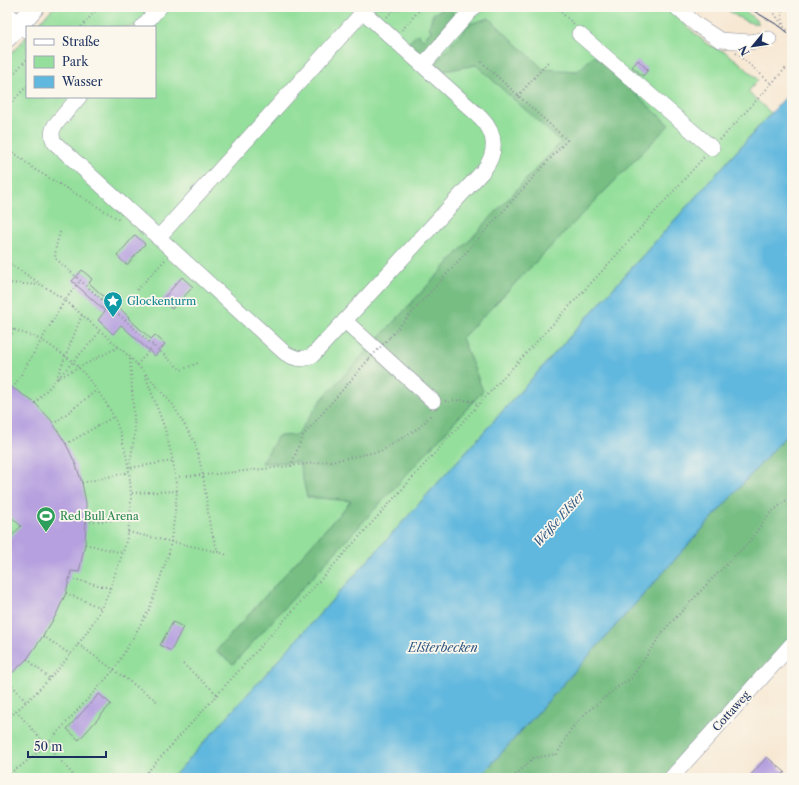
<svg xmlns="http://www.w3.org/2000/svg" width="799" height="785" font-family="'Libre Caslon Text',serif">
	<style>
		.green { fill: #94df9b; stroke: #58877c }
		.forest { fill: #77be83; stroke: #497670 }
		.water { fill: #61b8de; stroke: #3e749e }
		.building { fill: #b6a0df }
		.lines { fill: none; stroke-linecap: round; stroke-linejoin: round }
		.minor-casing { stroke: #898c98; stroke-width: 16 }
		.major-casing { stroke: #898c98; stroke-width: 20 }
		.path { stroke: #898c98; stroke-width: 2; stroke-dasharray: 1 3; stroke-linecap: butt }
		.minor { stroke: #fff; stroke-width: 15 }
		.major { stroke: #fff; stroke-width: 19 }
		.tram { stroke: #1b2f5e; stroke-width: 1 }
		.path-bridge { stroke: #898c98; stroke-width: 2; stroke-dasharray: 1 3; stroke-linecap: butt }
		.labels { text-anchor: middle; stroke-width: 3.5; stroke-linejoin: round; paint-order: stroke }
		.culture-label { font-size: 11px; fill: #0d838f; stroke: #fbf7ec; text-anchor: start }
		.leisure-label { font-size: 11px; fill: #27864d; stroke: #fbf7ec; text-anchor: start }
		.street-label { font-size: 11px; fill: #1b2f5e; stroke: #fbf7ec }
		.water-label { font-size: 12px; font-style: italic; fill: #305884; stroke: #fbf7ec }
	</style>
	<rect width="100%" height="100%" fill="#fbf7ec"/>
	<filter id="ink" filterUnits="userSpaceOnUse"><feTurbulence type="fractalNoise" baseFrequency=".025" numOctaves="2"/><feDisplacementMap in="SourceGraphic" scale="8" xChannelSelector="R" yChannelSelector="G"/><feConvolveMatrix kernelMatrix="1 2 1 2 8 2 1 2 1" color-interpolation-filters="sRGB"/></filter>
	<filter id="wash" filterUnits="userSpaceOnUse"><feTurbulence type="fractalNoise" baseFrequency=".012" numOctaves="4" result="noise"/><feDisplacementMap in="SourceGraphic" scale="16" xChannelSelector="R" yChannelSelector="G"/><feGaussianBlur stdDeviation="0.9" result="paint"/><feColorMatrix in="noise" values="0 0 0 0 0 0 0 0 0 0 0 0 0 0 0 0 0 1.4 0 .05"/><feComposite in="paint" operator="in"/></filter>
	<g filter="url(#wash)">
		<rect width="100%" height="100%" fill="#f7e8d3"/>
		<!-- green -->
		<path class="green" d="M 54,7 L 665,7 L 707,44 L 725,52 L 740,63 L 758,80 L 748,92 L 771,113 L 172,778 L 7,778 L 7,58 L 27,36 L 27,97 L 155,97 L 155,27 L 35,27 Z
			M 724,7 L 741,7 L 759,23 C 749,26 731,13 724,7 Z"/>
		<!-- forest -->
		<path class="forest" d="M 446,7 L 454,13 L 421,58 L 409,42 L 418,34 L 423,40 L 431,31 L 429,27 L 433,14 Z
			M 489,18 L 543,69 L 578,71 L 594,55 L 669,125 L 462,338 L 483,391 L 233,664 L 216,651 L 351,501 L 307,497 L 299,462 L 262,463 L 278,436 L 297,435 L 322,399 L 561,142 L 476,65 L 444,71 L 435,63 L 469,24 Z
			M 792,429 L 792,642 L 669,778 L 479,778 Z"/>
		<!-- water -->
		<path class="water" d="M 792,90 L 792,429 L 479,778 L 172,778 Z"/>
		<g id="blocks">
			<!-- building -->
			<path class="building" d="M 638,60 L 648,70 L 643,76 L 632,67 Z
				M 135,235 L 145,244 L 127,265 L 117,256 Z
				M 82,270 L 92,279 L 89,283 L 112,304 L 113,302 L 129,317 L 128,318 L 151,339 L 155,335 L 165,344 L 155,356 L 121,325 L 113,334 L 98,320 L 105,311 L 72,281 Z
				M 182,277 L 193,287 L 172,309 L 162,300 Z
				M 7,384 L 35,403 L 51,420 L 66,444 L 76,465 L 82,483 L 86,503 L 86,522 L 85,544 L 79,572 L 71,571 L 66,593 L 56,615 L 43,636 L 27,659 L 7,678 L 7,541 L 21,526 L 7,513 Z
				M 173,622 L 183,627 L 171,651 L 160,645 Z
				M 99,694 L 111,704 L 79,740 L 67,729 Z
				M 767,757 L 785,772 L 780,778 L 748,778 Z"/>
		</g>
	</g>
	<g filter="url(#ink)">
		<use href="#blocks" fill-opacity="0" stroke="#898c98" stroke-width="1"/>
		<g class="lines">
			<!-- minor casing -->
			<g class="minor-casing">
				<path id="minor" d="M 676,7 L 697,25 L 720,40 L 750,42 L 769,39
					M 7,13 L 27,31
					M 142,27 L 160,7
					M 579,34 L 712,148
					M 423,65 L 474,7
					M 79,97 L 55,125 C 51,132 51,137 55,143 L 285,353 C 294,359 303,361 313,355 L 483,171 C 497,154 497,134 481,118 L 358,7
					M 158,238 L 363,12
					M 345,321 L 433,401
					M 671,778 L 792,644"/>
			</g>
			<!-- major casing -->
			<g class="major-casing">
				<path id="major" d="M 7,38 L 35,7"/>
			</g>
			<!-- path -->
			<path class="path" d="M 555,7 L 574,24
				M 770,7 L 783,26 L 792,35
				M 781,7 L 783,24
				M 49,11 L 53,7
				M 782,11 L 785,7
				M 387,17 L 395,7
				M 81,27 L 99,7
				M 402,30 L 422,7
				M 736,53 L 772,84
				M 7,81 L 27,59
				M 518,96 L 548,62
				M 7,107 L 27,86
				M 720,140 L 786,68
				M 7,147 L 34,169 L 115,217 L 119,220
				M 60,232 L 56,246 L 55,258 L 181,370 L 198,363
				M 7,262 L 41,284
				M 7,283 L 42,285 L 65,300 L 130,357 L 144,372 L 165,429 L 173,461 L 177,491 L 174,520 L 169,553 L 149,610 L 114,670 L 46,745 L 21,766 L 7,775
				M 137,290 L 165,260
				M 7,327 L 42,340 L 61,353
				M 390,337 L 567,140 L 479,60
				M 7,345 L 14,329
				M 130,359 L 135,433 L 129,468 L 173,461
				M 137,365 L 153,346
				M 146,374 L 173,405 L 195,443 L 203,475 L 210,527 L 218,552 L 227,555
				M 58,378 L 94,339 L 100,330
				M 57,379 L 118,347
				M 15,385 L 65,300 L 80,281
				M 445,401 L 462,400 L 473,401 L 477,405
				M 35,403 L 56,380 L 82,315
				M 56,422 L 97,390
				M 66,444 L 113,417
				M 291,466 L 302,437 L 369,359
				M 175,477 L 216,474 L 291,466 L 337,460 L 381,451 L 420,427 L 430,416 L 431,414
				M 82,483 L 129,472
				M 132,493 L 177,491
				M 86,522 L 130,519
				M 128,532 L 218,552
				M 85,544 L 123,553
				M 70,578 L 110,588
				M 66,593 L 101,608
				M 43,636 L 70,654
				M 78,644 L 158,702
				M 27,659 L 49,678
				M 183,664 L 217,694
				M 7,679 L 26,702
				M 16,711 L 76,778
				M 7,719 C 40,691 71,658 94,621 C 103,607 110,590 115,574 C 120,560 126,546 128,531 C 135,493 129,453 114,417 C 106,401 94,386 83,372
				M 142,778 L 478,405 L 603,270 L 705,156
				M 513,778 L 533,758 L 557,754 L 571,729 L 586,713 L 615,689 L 631,678 L 665,629 L 714,577 L 749,542 L 769,514 L 792,496"/>
			<!-- minor -->
			<use href="#minor" class="minor"/>
			<!-- major -->
			<use href="#major" class="major"/>
			<!-- tram -->
			<path class="tram" d="M 747,7 L 781,27 L 792,36"/>
			<!-- path-bridge -->
			<path class="path-bridge" d="M 61,353 L 71,360 L 83,372
				M 369,359 L 390,337"/>
		</g>
	</g>
	<!-- icons -->
	<defs>
		<g id="sight-pin" transform="scale(1)"><path d="M0 17L-7.5 6A9.5 9.5 0 1 1 7.5 6Z" fill="#0f9aa8" stroke="#fbf7ec"/><path d="M0-6L1.8-2.2L6-1.7L2.9 1.2L3.7 5.4L0 3.3L-3.7 5.4L-2.9 1.2L-6-1.7L-1.8-2.2Z" fill="#fff"/></g>
		<g id="stadium-pin" transform="scale(1)"><path d="M0 17L-7.5 6A9.5 9.5 0 1 1 7.5 6Z" fill="#2e9e5b" stroke="#fbf7ec"/><path d="M0-5a6.5 5 0 1 0 0 10a6.5 5 0 1 0 0-10ZM-3.5-1.8h7v3.6h-7Z" fill="#fff"/></g>
	</defs>
	<g fill-rule="evenodd">
		<use href="#sight-pin" x="113" y="301"/>
		<use href="#stadium-pin" x="46" y="516"/>
	</g>
	<g class="labels">
		<!-- culture labels -->
		<g class="culture-label">
			<text x="127" y="305">Glockenturm</text>
		</g>
		<!-- leisure labels -->
		<g class="leisure-label">
			<text x="60" y="520">Red Bull Arena</text>
		</g>
		<!-- street labels -->
		<g class="street-label">
			<text transform="translate(731 711) rotate(-48)" y="4">Cottaweg</text>
		</g>
		<!-- water labels -->
		<g class="water-label">
			<text transform="translate(559 519) rotate(-48)" y="4">Weiße Elster</text>
			<text x="443" y="652">Elsterbecken</text>
		</g>
	</g>
	<!-- margin -->
	<rect width="799" height="785" fill="none" stroke="#fbf7ec" stroke-width="24"/>
	<!-- legend -->
	<rect x="26" y="26" width="130" height="72" fill="#fbf7ec" stroke="#a1a7b3"/>
	<rect x="34" y="39" width="20" height="6" fill="#ffffff" stroke="#a1a7b3"/>
	<text x="62" y="46" font-size="12" fill="#1b2f5e">Straße</text>
	<rect x="34" y="56" width="20" height="12" fill="#94df9b" stroke="#a1a7b3"/>
	<text x="62" y="66" font-size="12" fill="#1b2f5e">Park</text>
	<rect x="34" y="76" width="20" height="12" fill="#61b8de" stroke="#a1a7b3"/>
	<text x="62" y="86" font-size="12" fill="#1b2f5e">Wasser</text>
	<!-- north arrow -->
	<g transform="translate(753 46) rotate(241)" stroke="#fbf7ec" stroke-width="3" paint-order="stroke">
	<path d="M0-3L7 15L0 10L-7 15Z" fill="#1b2f5e"/>
	<text y="-6" font-size="11" font-weight="bold" text-anchor="middle" fill="#1b2f5e">N</text>
	</g>
	<!-- scale -->
	<path d="M28 751v6h78v-6" fill="none" stroke="#1b2f5e" stroke-width="2"/>
	<text x="34" y="751" font-size="12" fill="#1b2f5e" stroke="#fbf7ec" stroke-width="3" paint-order="stroke">50 m</text>
</svg>
